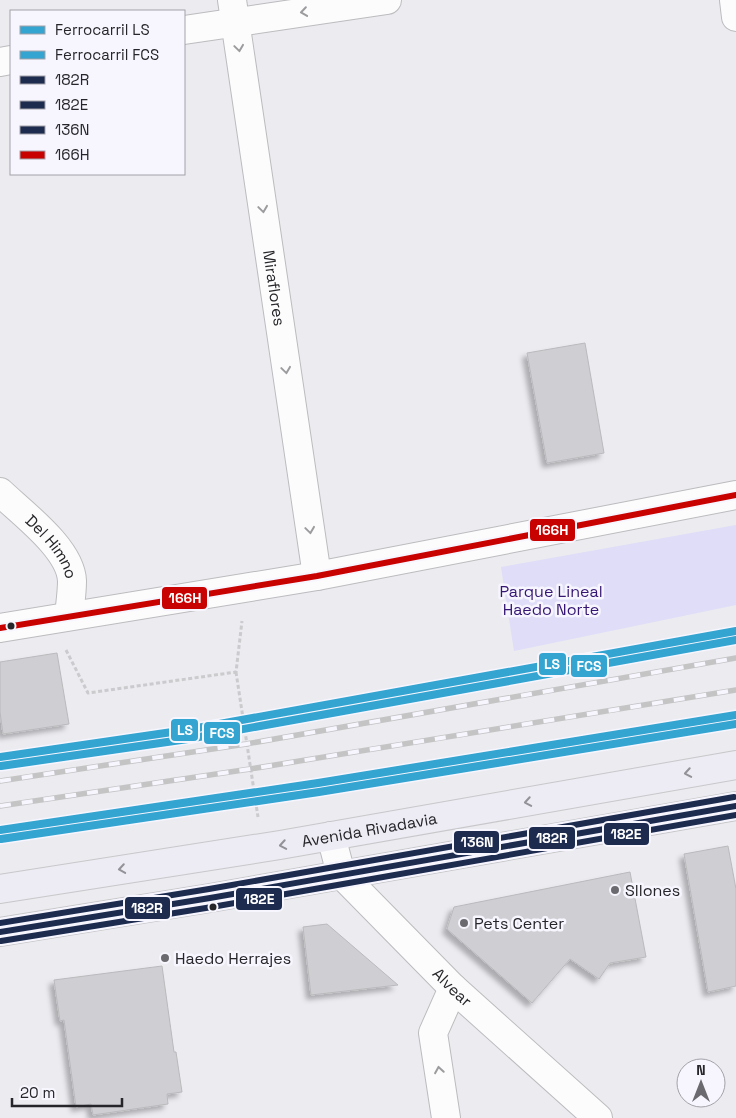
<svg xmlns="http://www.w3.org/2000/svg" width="736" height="1118" font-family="'Space Grotesk',sans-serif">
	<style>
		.green { fill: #dfddf8 }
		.building { fill: #cfcfd3; stroke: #bababd; filter: url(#shadow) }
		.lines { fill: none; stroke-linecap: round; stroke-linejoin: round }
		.minor-casing { stroke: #bcbcbf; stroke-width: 30 }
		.tertiary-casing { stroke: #bcbcbf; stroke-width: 30 }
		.primary-casing { stroke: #c8c8ca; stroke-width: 30 }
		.path { stroke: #cbcbce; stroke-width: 3; stroke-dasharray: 4 2.5; stroke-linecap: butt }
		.minor { stroke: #fcfcfd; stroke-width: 28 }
		.tertiary { stroke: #fcfcfd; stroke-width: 28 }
		.primary { stroke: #edebf3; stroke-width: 28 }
		.rail-casing { stroke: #c4c4c5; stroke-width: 5.5 }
		.rail { stroke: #f7f6ff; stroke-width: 4; stroke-dasharray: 11; stroke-linecap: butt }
		.bus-1-casing { stroke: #f7f6ff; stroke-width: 10 }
		.bus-2-casing { stroke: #f7f6ff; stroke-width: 10 }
		.bus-3-casing { stroke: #f7f6ff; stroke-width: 10 }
		.bus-4-casing { stroke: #f7f6ff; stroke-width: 10 }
		.bus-1 { stroke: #1d2b4f; stroke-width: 6 }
		.bus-2 { stroke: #1d2b4f; stroke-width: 6 }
		.bus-3 { stroke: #1d2b4f; stroke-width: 6 }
		.bus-4 { stroke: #c70201; stroke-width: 6 }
		.rail-1-casing { stroke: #f7f6ff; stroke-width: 11 }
		.rail-2-casing { stroke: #f7f6ff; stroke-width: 11 }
		.rail-1 { stroke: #34a4d0; stroke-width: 8 }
		.rail-2 { stroke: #34a4d0; stroke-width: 8 }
		.oneway { stroke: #9c9b9e }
		.oneway2 { stroke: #939298 }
		.bus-dot { fill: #262529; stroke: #f7f6ff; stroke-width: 2 }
		.poi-dot { fill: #6b6a6f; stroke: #f7f6ff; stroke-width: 2 }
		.labels { text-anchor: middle; stroke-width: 5; stroke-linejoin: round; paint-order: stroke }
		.street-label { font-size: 16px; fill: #262529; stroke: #f7f6ff }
		.park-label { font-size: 16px; fill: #351773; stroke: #f7f6ff }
		.poi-label { font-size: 16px; fill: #262529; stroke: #f7f6ff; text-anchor: start }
		.line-badge { stroke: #f7f6ff; stroke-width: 2 }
		.badge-label { font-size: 14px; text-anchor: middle; font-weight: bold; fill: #fff }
	</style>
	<defs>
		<filter id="shadow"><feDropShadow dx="-4.5" dy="4.5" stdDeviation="2.5" flood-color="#0004"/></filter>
	</defs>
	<rect width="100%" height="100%" fill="#ebebf0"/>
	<!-- green -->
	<path class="green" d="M 736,525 L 736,605 L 514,651 L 501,567 Z"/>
	<!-- building -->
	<path class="building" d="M 585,343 L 604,453 L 547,463 L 527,353 Z
		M 57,653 L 69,724 L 3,734 L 0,712 L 0,662 Z
		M 728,846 L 736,889 L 736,986 L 708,992 L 684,854 Z
		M 630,872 L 646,957 L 610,963 L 599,979 L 570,959 L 532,1003 L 447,929 L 454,907 Z
		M 327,924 L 398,985 L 311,995 L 303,927 Z
		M 162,966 L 174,1052 L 176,1052 L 182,1092 L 167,1094 L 168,1104 L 93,1115 L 91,1104 L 76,1107 L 64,1020 L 60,1021 L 54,980 Z"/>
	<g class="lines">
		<!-- minor casing -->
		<g class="minor-casing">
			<g id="minor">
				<path id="s1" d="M 232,0 L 317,576"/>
				<path d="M 734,0 L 736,17"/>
				<path d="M 184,30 L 387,0"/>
				<path d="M 0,62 L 11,60"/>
				<path id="s2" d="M 0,492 C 22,513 71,549 72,581 C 72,593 70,605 69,616"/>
				<path d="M 446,1118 L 433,1033 L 453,988"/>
			</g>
		</g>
		<!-- tertiary casing -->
		<g class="tertiary-casing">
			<g id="tertiary">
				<path d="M 0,628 L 317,576 L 736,495"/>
				<path id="s3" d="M 331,836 L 341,874 L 453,988 L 598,1118"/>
			</g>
		</g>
		<!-- primary casing -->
		<g class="primary-casing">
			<g id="primary">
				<path id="s4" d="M 0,889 L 280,845 L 736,765"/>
				<path d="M 0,932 L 210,898 L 736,806"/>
			</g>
		</g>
		<!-- path -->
		<path class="path" d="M 66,650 L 88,693 L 236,672 L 242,621
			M 236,672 L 258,817"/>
		<!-- minor -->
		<use href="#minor" class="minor"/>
		<!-- tertiary -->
		<use href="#tertiary" class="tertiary"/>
		<!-- primary -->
		<use href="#primary" class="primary"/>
		<!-- rail casing -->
		<g class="rail-casing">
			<path id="rail" d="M 0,781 L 246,744 L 736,658
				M 0,806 L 250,769 L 736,690"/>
		</g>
		<!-- rail -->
		<use href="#rail" class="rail"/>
		<!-- bus-1 casing -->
		<g class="bus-1-casing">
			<path id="bus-1" d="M 0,932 L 210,898 L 736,806"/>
		</g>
		<!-- bus-2 casing -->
		<g class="bus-2-casing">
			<path id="bus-2" d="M 1,941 L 212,907 L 736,815"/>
		</g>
		<!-- bus-3 casing -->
		<g class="bus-3-casing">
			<path id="bus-3" d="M 0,923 L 209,889 L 734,797"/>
		</g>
		<!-- bus-4 casing -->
		<g class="bus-4-casing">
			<path id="bus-4" d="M 0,628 L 317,576 L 736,495"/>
		</g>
		<!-- bus-1 -->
		<use href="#bus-1" class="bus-1"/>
		<!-- bus-2 -->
		<use href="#bus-2" class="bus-2"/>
		<!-- bus-3 -->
		<use href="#bus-3" class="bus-3"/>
		<!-- bus-4 -->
		<use href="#bus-4" class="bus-4"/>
		<!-- rail-1 casing -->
		<g class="rail-1-casing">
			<path id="rail-1" d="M 0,757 L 186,730 L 736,631
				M 0,830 L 318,783 L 736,715"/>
		</g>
		<!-- rail-2 casing -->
		<g class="rail-2-casing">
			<path id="rail-2" d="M 1,766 L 188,739 L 736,640
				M 1,839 L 319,792 L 736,724"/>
		</g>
		<!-- rail-1 -->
		<use href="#rail-1" class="rail-1"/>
		<!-- rail-2 -->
		<use href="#rail-2" class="rail-2"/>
	</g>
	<!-- one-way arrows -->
	<defs><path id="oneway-chevron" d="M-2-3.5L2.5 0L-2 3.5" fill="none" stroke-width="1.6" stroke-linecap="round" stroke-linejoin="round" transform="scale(1.25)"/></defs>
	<g class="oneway">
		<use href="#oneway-chevron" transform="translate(304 12) rotate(172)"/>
		<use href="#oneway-chevron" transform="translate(239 48) rotate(82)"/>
		<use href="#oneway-chevron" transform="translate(263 209) rotate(82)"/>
		<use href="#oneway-chevron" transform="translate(286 370) rotate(82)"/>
		<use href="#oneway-chevron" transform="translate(310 530) rotate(82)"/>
		<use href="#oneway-chevron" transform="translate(439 1070) rotate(-99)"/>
	</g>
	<g class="oneway2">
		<use href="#oneway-chevron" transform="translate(688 773) rotate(170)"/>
		<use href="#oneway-chevron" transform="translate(528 802) rotate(170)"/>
		<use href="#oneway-chevron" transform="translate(283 845) rotate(170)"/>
		<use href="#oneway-chevron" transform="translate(122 869) rotate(171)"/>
	</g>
	<!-- markers -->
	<g class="bus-dot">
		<circle cx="11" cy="626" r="4.5"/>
		<circle cx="213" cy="907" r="4.5"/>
	</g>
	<g class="poi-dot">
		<circle cx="615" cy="890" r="5"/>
		<circle cx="464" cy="923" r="5"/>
		<circle cx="165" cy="958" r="5"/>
	</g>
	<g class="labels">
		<!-- street labels -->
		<g class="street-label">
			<text dy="6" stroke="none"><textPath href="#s1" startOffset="291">Miraflores</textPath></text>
			<text dy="6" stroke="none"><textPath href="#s2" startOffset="76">Del Himno</textPath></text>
			<text dy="6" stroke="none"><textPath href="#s4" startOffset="374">Avenida Rivadavia</textPath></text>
			<text dy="6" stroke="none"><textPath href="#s3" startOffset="198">Alvear</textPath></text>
		</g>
		<!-- park labels -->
		<g class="park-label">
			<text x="551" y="597">Parque Lineal<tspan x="551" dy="18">Haedo Norte</tspan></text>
		</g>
		<!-- poi labels -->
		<g class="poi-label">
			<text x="625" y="896">Sllones</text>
			<text x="474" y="929">Pets Center</text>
			<text x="175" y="964">Haedo Herrajes</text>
		</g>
	</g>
	<g class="line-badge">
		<rect x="529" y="518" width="47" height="24" rx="5" fill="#c70201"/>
		<rect x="161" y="586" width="47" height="24" rx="5" fill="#c70201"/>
		<rect x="538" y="652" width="29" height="24" rx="5" fill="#34a4d0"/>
		<rect x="570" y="654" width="38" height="24" rx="5" fill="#34a4d0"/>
		<rect x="170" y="718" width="29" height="24" rx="5" fill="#34a4d0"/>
		<rect x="203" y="721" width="38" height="24" rx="5" fill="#34a4d0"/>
		<rect x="603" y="822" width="47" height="24" rx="5" fill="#1d2b4f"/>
		<rect x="528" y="826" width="48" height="24" rx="5" fill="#1d2b4f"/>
		<rect x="453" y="830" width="47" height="24" rx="5" fill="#1d2b4f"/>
		<rect x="235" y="887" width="48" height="24" rx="5" fill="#1d2b4f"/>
		<rect x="124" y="896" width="47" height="24" rx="5" fill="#1d2b4f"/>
	</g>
	<g class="badge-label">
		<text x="552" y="535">166H</text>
		<text x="185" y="603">166H</text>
		<text x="552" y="669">LS</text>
		<text x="589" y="671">FCS</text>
		<text x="185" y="735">LS</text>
		<text x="222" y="738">FCS</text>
		<text x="626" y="839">182E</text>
		<text x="552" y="843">182R</text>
		<text x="477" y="847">136N</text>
		<text x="259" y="904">182E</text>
		<text x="147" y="913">182R</text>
	</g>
	<!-- legend -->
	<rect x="10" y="10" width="175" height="165" fill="#f7f6ff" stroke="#a3a2a9"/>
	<rect x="20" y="26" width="25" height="8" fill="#34a4d0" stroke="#a3a2a9"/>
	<text x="55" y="35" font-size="15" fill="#262529">Ferrocarril LS</text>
	<rect x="20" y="51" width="25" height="8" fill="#34a4d0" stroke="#a3a2a9"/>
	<text x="55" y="60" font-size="15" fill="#262529">Ferrocarril FCS</text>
	<rect x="20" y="76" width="25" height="8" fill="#1d2b4f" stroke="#a3a2a9"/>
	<text x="55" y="85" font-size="15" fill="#262529">182R</text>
	<rect x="20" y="101" width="25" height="8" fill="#1d2b4f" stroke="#a3a2a9"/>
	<text x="55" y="110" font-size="15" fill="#262529">182E</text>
	<rect x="20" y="126" width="25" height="8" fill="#1d2b4f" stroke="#a3a2a9"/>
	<text x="55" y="135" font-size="15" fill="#262529">136N</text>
	<rect x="20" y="151" width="25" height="8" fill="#c70201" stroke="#a3a2a9"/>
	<text x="55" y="160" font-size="15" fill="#262529">166H</text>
	<!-- north arrow -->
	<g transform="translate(701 1083)"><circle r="24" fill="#f7f6ff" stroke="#a3a2a9"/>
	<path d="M0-4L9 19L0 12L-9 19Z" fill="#6b6a6f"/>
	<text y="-8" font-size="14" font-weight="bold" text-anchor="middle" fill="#262529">N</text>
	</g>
	<!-- scale -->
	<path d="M12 1098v8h110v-8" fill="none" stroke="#262529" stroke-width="2.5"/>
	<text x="20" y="1098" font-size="15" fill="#262529" stroke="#f7f6ff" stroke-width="4" paint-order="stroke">20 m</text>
</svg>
